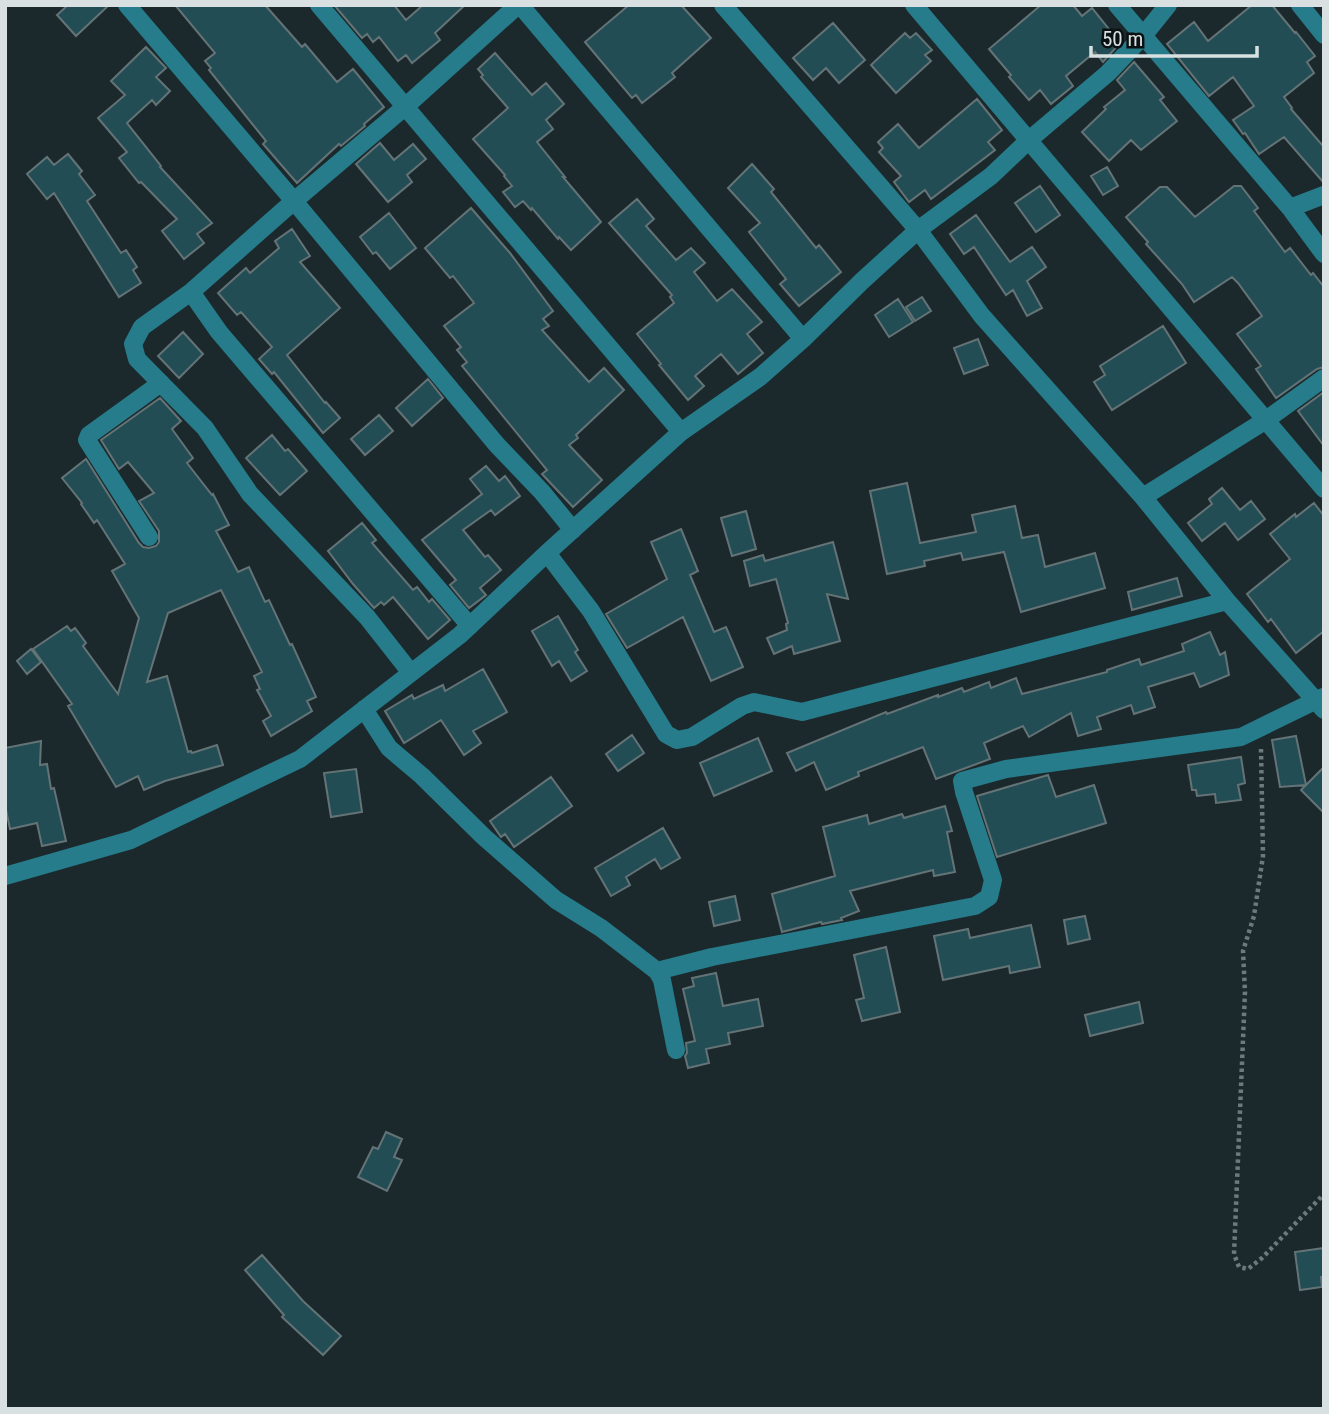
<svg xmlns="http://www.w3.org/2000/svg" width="1329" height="1414" font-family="'Roboto Condensed',sans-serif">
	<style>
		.building { fill: #234d55; stroke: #647376; stroke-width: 2 }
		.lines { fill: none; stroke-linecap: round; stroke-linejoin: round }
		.path { stroke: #6e797b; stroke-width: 4.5; stroke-dasharray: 3.5 3.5; stroke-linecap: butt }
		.minor { stroke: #267c8a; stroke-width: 18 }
	</style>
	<rect width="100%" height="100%" fill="#1c292c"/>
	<!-- building -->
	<path class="building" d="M 68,5 L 109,5 L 76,36 L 57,15 Z
		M 175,5 L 265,5 L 302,47 L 305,44 L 337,82 L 353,69 L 384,107 L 364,124 L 365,126 L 341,146 L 339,144 L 297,183 L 263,144 L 266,141 L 209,70 L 211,68 L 205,61 L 215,53 Z
		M 334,5 L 394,5 L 406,20 L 423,5 L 465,5 L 435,33 L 440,40 L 412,63 L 406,55 L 398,61 L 379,37 L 373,42 L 367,34 L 362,38 Z
		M 629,5 L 681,5 L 711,38 L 672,73 L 675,77 L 642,103 L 636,95 L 632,98 L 585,42 Z
		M 1041,5 L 1073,5 L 1082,16 L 1092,8 L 1120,43 L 1103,62 L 1095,52 L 1066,76 L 1073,86 L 1051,104 L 1040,90 L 1029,100 L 1009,77 L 1011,75 L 989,49 Z
		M 1252,5 L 1272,5 L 1295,33 L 1296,32 L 1315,56 L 1307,62 L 1314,73 L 1284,97 L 1292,108 L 1291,109 L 1324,147 L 1324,183 L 1284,137 L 1259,154 L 1245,133 L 1243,134 L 1233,120 L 1254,106 L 1233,77 L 1209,96 L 1167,44 L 1194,22 L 1208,41 Z
		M 833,23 L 865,60 L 839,83 L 826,68 L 813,80 L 793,58 Z
		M 905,33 L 910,38 L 916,33 L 932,50 L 925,55 L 931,61 L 896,93 L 871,65 Z
		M 146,47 L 166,68 L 156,77 L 170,91 L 156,105 L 152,100 L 127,123 L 161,166 L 160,167 L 212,223 L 197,234 L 204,243 L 184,259 L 162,231 L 177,219 L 141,182 L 139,183 L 119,158 L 127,152 L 98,118 L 125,95 L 111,81 Z
		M 495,53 L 532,95 L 546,83 L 564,104 L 546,120 L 553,129 L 537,142 L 565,177 L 563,177 L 601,222 L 571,250 L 559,237 L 558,239 L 532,208 L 531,210 L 523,201 L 515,207 L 503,192 L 512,186 L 504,176 L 505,175 L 473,139 L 508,108 L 481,77 L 483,75 L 478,69 Z
		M 1134,62 L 1164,97 L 1160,100 L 1177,121 L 1141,150 L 1131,140 L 1109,161 L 1082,132 L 1106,109 L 1104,107 L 1125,90 L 1117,80 Z
		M 977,99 L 1002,130 L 988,142 L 995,150 L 931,199 L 925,190 L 909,202 L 894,182 L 901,176 L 879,152 L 883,148 L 878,142 L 898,124 L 919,148 Z
		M 380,143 L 394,160 L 413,144 L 426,159 L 407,175 L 412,182 L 388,202 L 356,164 Z
		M 68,154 L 82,171 L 79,174 L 95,195 L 87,201 L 121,253 L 126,250 L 137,267 L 133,270 L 141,283 L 119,297 L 54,193 L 47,199 L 27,174 L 47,157 L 54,165 Z
		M 752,164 L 774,189 L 771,192 L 816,248 L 819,245 L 841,272 L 799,306 L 780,284 L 786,279 L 749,232 L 760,223 L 728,188 Z
		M 1107,167 L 1118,186 L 1103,195 L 1091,176 Z
		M 1040,186 L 1060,215 L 1036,232 L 1015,203 Z
		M 1234,186 L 1241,186 L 1258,208 L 1254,211 L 1285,252 L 1290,248 L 1311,275 L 1313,273 L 1324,287 L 1324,367 L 1317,369 L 1276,398 L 1256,369 L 1261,366 L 1237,334 L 1262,316 L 1238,283 L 1232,277 L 1194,302 L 1182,284 L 1146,244 L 1148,242 L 1126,217 L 1160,187 L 1167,187 L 1195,217 Z
		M 637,199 L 654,219 L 646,226 L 676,260 L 691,248 L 705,263 L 694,272 L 717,301 L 732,289 L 762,322 L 747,334 L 763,353 L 738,374 L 721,354 L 695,376 L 704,386 L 688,400 L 659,365 L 661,364 L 637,334 L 674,303 L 670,297 L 672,295 L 609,223 Z
		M 471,208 L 510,253 L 553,311 L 543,319 L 549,326 L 542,330 L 589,382 L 604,368 L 624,390 L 576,435 L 578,438 L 569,445 L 602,480 L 573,507 L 542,474 L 547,470 L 462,366 L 467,362 L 457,350 L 461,347 L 444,326 L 474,303 L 453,276 L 450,278 L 425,248 Z
		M 389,213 L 416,248 L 390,269 L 376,252 L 373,254 L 360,237 Z
		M 976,215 L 1010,262 L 1032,247 L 1046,267 L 1027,281 L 1042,308 L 1027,316 L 1013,290 L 1006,295 L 974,247 L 964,254 L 950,234 Z
		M 292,229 L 310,256 L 300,262 L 340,308 L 287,355 L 325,403 L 326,402 L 340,418 L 323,433 L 274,372 L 272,374 L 259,359 L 272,347 L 241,312 L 237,315 L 218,293 L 246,268 L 250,273 L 279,248 L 275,241 Z
		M 922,297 L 931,311 L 915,321 L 906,307 Z
		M 898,299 L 913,322 L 889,337 L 875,315 Z
		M 1163,326 L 1186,363 L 1112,410 L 1094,382 L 1105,375 L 1100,366 Z
		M 183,332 L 203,354 L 179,378 L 158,356 Z
		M 978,339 L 988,365 L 964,374 L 954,348 Z
		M 428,379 L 443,398 L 412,426 L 396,408 Z
		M 1324,392 L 1324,446 L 1298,411 Z
		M 160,398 L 181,421 L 172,429 L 193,458 L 187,463 L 212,495 L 213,494 L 229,525 L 216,531 L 238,572 L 249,567 L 265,602 L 269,600 L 290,645 L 292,644 L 316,697 L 307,701 L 312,711 L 271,736 L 263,721 L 271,716 L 257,690 L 260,689 L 254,676 L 262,672 L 221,590 L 168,613 L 147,682 L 167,676 L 188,752 L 191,751 L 192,753 L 217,745 L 223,765 L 165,781 L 144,790 L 138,776 L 116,787 L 68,706 L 72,704 L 33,649 L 67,626 L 71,631 L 75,628 L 86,643 L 83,646 L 118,694 L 139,618 L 112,571 L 125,564 L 97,520 L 94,523 L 81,504 L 82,503 L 62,478 L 86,459 L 139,543 L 143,547 L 149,548 L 156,546 L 159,542 L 159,531 L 139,501 L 154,493 L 128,462 L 119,469 L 101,440 Z
		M 379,415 L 393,431 L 365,455 L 351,439 Z
		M 272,435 L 285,451 L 288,449 L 307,471 L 280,495 L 246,458 Z
		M 486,466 L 499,481 L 505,476 L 520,496 L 495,515 L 491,510 L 463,530 L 485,557 L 488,555 L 501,570 L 480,588 L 486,595 L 469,608 L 450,585 L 456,580 L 422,540 L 482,494 L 470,479 Z
		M 907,483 L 920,543 L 976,532 L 972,515 L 1015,506 L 1022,538 L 1038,535 L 1045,567 L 1095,553 L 1105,588 L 1021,612 L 1004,552 L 963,560 L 961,553 L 924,561 L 925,566 L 887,574 L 870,491 Z
		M 1222,488 L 1240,510 L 1251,501 L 1265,519 L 1238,540 L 1225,523 L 1202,541 L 1188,523 L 1212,504 L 1209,499 Z
		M 1314,503 L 1324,516 L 1324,631 L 1296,653 L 1271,619 L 1268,622 L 1247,594 L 1290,559 L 1270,534 L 1295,514 L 1296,517 Z
		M 746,511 L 756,549 L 732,556 L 721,518 Z
		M 362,523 L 376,540 L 372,543 L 413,590 L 417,587 L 429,602 L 432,599 L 450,620 L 428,639 L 393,597 L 384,605 L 381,602 L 374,608 L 353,584 L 328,551 Z
		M 681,529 L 698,571 L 690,575 L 714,632 L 726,627 L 743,667 L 711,681 L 683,617 L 627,648 L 606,614 L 667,579 L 651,542 Z
		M 833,542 L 848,599 L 827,594 L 840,641 L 794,654 L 792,646 L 774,654 L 767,638 L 787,630 L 786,624 L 788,623 L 776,579 L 750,586 L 744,561 L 763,555 L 765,561 Z
		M 1177,578 L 1182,596 L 1132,610 L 1128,592 Z
		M 558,616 L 578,650 L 575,652 L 587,671 L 571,681 L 559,661 L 552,666 L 532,631 Z
		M 1210,632 L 1220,655 L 1225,652 L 1229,675 L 1200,687 L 1194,673 L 1148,687 L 1155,707 L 1134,714 L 1131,705 L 1097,717 L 1101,729 L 1078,736 L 1071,713 L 1029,737 L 1023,726 L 984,743 L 990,759 L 936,779 L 923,747 L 858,772 L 859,776 L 826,790 L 814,762 L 796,771 L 787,753 L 886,712 L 887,714 L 938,695 L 938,697 L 962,688 L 964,692 L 989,682 L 991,688 L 1016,678 L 1022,694 L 1107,672 L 1107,670 L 1139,659 L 1141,665 L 1184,651 L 1182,644 Z
		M 31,649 L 41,662 L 27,674 L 17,661 Z
		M 483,669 L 507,712 L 473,731 L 481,743 L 464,755 L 441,720 L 404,743 L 385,711 L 412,695 L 414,699 L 443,685 L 445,691 Z
		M 632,735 L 644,753 L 618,771 L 606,754 Z
		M 1296,736 L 1306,785 L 1280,787 L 1272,740 Z
		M 758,738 L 772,771 L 714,796 L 700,763 Z
		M 41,741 L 40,765 L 47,764 L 51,789 L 54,788 L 66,841 L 42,846 L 37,823 L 10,829 L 5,805 L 5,748 Z
		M 1241,757 L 1245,783 L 1238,785 L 1241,800 L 1216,803 L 1215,794 L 1197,796 L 1196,790 L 1192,790 L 1188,765 Z
		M 1324,767 L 1324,813 L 1301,790 Z
		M 356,769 L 362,812 L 331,817 L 324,773 Z
		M 1048,775 L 1056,797 L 1094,785 L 1106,823 L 997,857 L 977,796 Z
		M 551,777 L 572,806 L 514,847 L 505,834 L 501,837 L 490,821 Z
		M 945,806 L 952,831 L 947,832 L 955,872 L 934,876 L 933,870 L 850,891 L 859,911 L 841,918 L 842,920 L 822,924 L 821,922 L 782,932 L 772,894 L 835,876 L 823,827 L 867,815 L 869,824 L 902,814 L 904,818 Z
		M 663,828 L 680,858 L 661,869 L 655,859 L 626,877 L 630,885 L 611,896 L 595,868 Z
		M 735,896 L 740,920 L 714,926 L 709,902 Z
		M 1085,916 L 1090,939 L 1068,944 L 1064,920 Z
		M 1031,925 L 1040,967 L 1010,973 L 1009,966 L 943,980 L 934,936 L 968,929 L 970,938 Z
		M 886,947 L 900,1012 L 862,1021 L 856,1000 L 864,998 L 854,955 Z
		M 716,973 L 723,1006 L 758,999 L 763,1026 L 728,1033 L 730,1044 L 706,1049 L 709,1063 L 688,1068 L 685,1056 L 687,1053 L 686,1043 L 695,1041 L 683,989 L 694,986 L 692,978 Z
		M 1139,1002 L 1143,1023 L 1090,1036 L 1085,1015 Z
		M 386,1132 L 402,1139 L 394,1157 L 402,1160 L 387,1191 L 358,1177 L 373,1147 L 378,1149 Z
		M 1324,1248 L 1324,1277 L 1321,1277 L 1322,1287 L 1300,1290 L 1295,1252 Z
		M 262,1255 L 303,1301 L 341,1336 L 323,1355 L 282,1317 L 284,1315 L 245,1270 Z"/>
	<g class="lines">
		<!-- path -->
		<path class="path" d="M 1261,749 L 1263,856 L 1254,916 L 1243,951 L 1245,992 L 1234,1254 L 1239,1267 L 1248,1269 L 1262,1258 L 1324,1194"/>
		<!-- minor -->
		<path class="minor" d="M 127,5 L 294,201 L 497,445 L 542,492 L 573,530
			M 319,5 L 681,432
			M 520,5 L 803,339
			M 723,5 L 918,230 L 982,316 L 1143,497 L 1227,601 L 1324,710
			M 914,5 L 1324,489
			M 1117,5 L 1290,208 L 1324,254
			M 1300,5 L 1324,35
			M 1290,208 L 1324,195
			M 191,292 L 142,327 L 133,344 L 137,359 L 205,428 L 250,494 L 367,617 L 411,673
			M 1143,497 L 1266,420 L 1324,378
			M 149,537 L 87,440 L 89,435 L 161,383
			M 547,553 L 591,611 L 666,734 L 677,740 L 692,737 L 742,706 L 754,702 L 802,712 L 1227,601
			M 470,626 L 219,332 L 191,292 L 294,201 L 406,106 L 518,5
			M 364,709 L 389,748 L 422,776 L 484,837 L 556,900 L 601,928 L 657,971 L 662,980 L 676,1050
			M 5,876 L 131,840 L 300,759 L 460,635 L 547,553 L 681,432 L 760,377 L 803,339 L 862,281 L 918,230 L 991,176 L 1029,140 L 1108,73 L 1143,36 L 1168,5
			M 657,971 L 712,957 L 975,906 L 989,897 L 993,880 L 964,792 L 962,781 L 1006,769 L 1241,737 L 1323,697"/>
	</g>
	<!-- border -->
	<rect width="1329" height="1414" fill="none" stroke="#d8e0e1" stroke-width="14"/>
	<!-- scale -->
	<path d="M1091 46v10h166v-10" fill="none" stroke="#d8e0e1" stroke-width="3.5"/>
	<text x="1102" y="46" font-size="21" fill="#d8e0e1" stroke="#0b1112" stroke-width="5" paint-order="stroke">50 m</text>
</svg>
